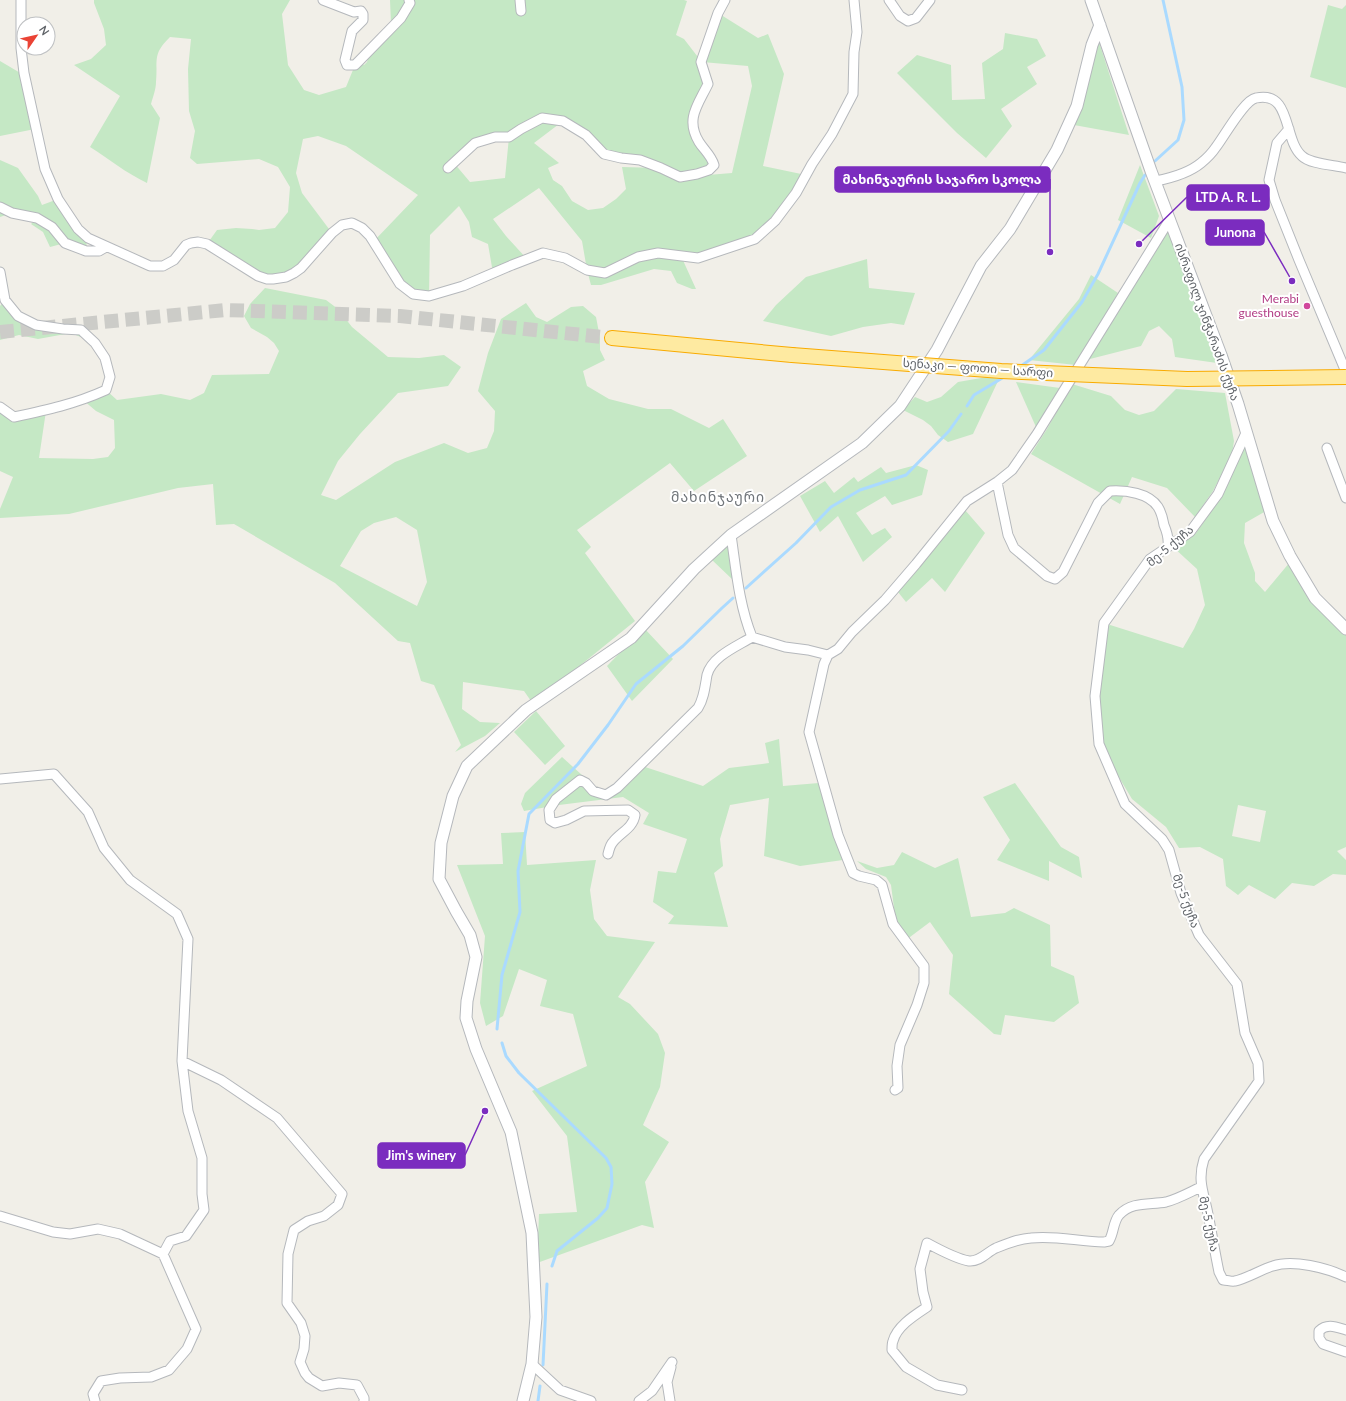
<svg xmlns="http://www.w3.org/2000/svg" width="1346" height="1401" font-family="Lato,'Noto Sans Georgian',sans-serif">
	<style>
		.green { fill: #c5e8c5; fill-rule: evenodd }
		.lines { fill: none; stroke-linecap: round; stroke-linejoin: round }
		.stream { stroke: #aadaff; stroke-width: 3 }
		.trunk-tunnel { stroke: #ccccc8; stroke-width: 14; stroke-dasharray: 14 7; stroke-linecap: butt }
		.minor-casing { stroke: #b5b8bc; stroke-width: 11 }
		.tertiary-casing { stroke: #b5b8bc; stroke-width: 13 }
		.trunk-casing { stroke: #f9ab00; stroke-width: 16 }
		.minor { stroke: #fff; stroke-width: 9 }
		.tertiary { stroke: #fff; stroke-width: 11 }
		.trunk { stroke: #feeaa1; stroke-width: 14 }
		.trunk-bridge-casing { stroke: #f9ab00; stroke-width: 16; stroke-linecap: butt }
		.trunk-bridge { stroke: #feeaa1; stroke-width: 14 }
		.hotel-dot { fill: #d1479c; stroke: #fff; stroke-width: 1.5 }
		.labels { text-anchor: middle; stroke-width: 4; stroke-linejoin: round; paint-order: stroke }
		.hotel-label { font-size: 12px; fill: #b23c85; stroke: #fff; text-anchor: end }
		.street-label { font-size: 12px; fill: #5f6368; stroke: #fff }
		.quarter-label { font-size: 14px; letter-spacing: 1px; fill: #70757a; stroke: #fff }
		.leader { fill: none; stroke: #7b2cbf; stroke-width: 1.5 }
		.callout-dot { fill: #7b2cbf; stroke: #fff; stroke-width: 1.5 }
		.callout { fill: #7b2cbf; stroke: #7b2cbf; stroke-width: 1.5 }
		.callout-label { font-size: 13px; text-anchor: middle; font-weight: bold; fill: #fff }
	</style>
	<rect width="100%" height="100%" fill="#f1efe8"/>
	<!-- green -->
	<path class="green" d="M 94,0 L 290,0 L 282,14 L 288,65 L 304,90 L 319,95 L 346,87 L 355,65 L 359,61 L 364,65 L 367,62 L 372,46 L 391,24 L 390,0 L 684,0 L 687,1 L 676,35 L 684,39 L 701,61 L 718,13 L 758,38 L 768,34 L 784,74 L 763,166 L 806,175 L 766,229 L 698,258 L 681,256 L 696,289 L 692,289 L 677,283 L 671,271 L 654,269 L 601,285 L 591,285 L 587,270 L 582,241 L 539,188 L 493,219 L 506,236 L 527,259 L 493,273 L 488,244 L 472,237 L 469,222 L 459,206 L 430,235 L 429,296 L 413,294 L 373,242 L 418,195 L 346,146 L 318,136 L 303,139 L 296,173 L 302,193 L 332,233 L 301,268 L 273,279 L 207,244 L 217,230 L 236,228 L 252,229 L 259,230 L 275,228 L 288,212 L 290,187 L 278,167 L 259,159 L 197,164 L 190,158 L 195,131 L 189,111 L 188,69 L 191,39 L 170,37 C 152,55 158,59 156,82 C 156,89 153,97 151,104 L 160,118 L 147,183 C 126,173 109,159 90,147 L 120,96 L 74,65 L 91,59 L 106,45 L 104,29 L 94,3 ZM 702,62 L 748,66 L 752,86 L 732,173 L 708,175 L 711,157 L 694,131 L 701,99 L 708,84 ZM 563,121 L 604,154 L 659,168 L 622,167 L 626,189 L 616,199 L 603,208 L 588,210 L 572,201 L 562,186 L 553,180 L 548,168 L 559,163 L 534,143 ZM 509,137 L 505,178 L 470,182 L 454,163 L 475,143 Z
		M 1328,5 L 1342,9 L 1346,5 L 1346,88 L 1310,77 Z
		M 1005,33 L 1037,39 L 1046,56 L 1027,67 L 1037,84 L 1001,109 L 1012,126 L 986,158 L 957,133 L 897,73 L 917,55 L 951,65 L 952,100 L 985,99 L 982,63 L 1003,49 Z
		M 1099,42 L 1129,135 L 1074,125 Z
		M 0,61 L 22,74 L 35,129 L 0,136 Z
		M 0,160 L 18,168 L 38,196 L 42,205 L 58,199 L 87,238 L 86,251 L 65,243 L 50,247 L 43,232 L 31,224 L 37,218 L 12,213 L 0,217 Z
		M 1140,165 L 1159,216 L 1151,238 L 1118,220 Z
		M 1169,228 L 1217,363 L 1175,357 L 1172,339 L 1159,326 L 1149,331 L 1141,346 L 1086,360 Z
		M 867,259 L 869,288 L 915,293 L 904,325 L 891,323 L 863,327 L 831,336 L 763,321 L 776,305 L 806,277 Z
		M 1091,275 L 1118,293 L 1076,365 L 1029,360 L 1079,299 Z
		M 265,288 L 326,300 L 338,309 L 352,327 L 388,357 L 419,358 L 444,355 L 461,367 L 448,386 L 398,393 L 360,434 L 338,461 L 321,495 L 336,500 L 395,462 L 444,443 L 468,453 L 487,448 L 494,431 L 495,411 L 478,391 L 488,353 L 501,319 L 526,303 L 536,317 L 547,322 L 571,307 L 583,306 L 596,317 L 600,338 L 600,350 L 605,360 L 583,371 L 587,386 L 609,399 L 648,409 L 671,409 L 709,428 L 723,419 L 747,456 L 694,491 L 670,463 L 577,530 L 591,547 L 585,553 L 635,621 L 561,681 L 531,701 L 524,691 L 463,682 L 462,709 L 480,722 L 500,723 L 485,736 L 455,752 L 461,745 L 434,685 L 421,681 L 410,643 L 398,641 L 335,583 L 234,524 L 216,525 L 213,484 L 178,488 L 69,514 L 0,518 L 0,509 L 13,477 L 0,471 L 0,407 L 14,417 L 46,411 L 39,458 L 93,459 L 108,457 L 115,448 L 114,420 L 96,411 L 83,400 L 106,390 L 117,400 L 161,394 L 190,400 L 204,393 L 212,375 L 269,374 L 279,351 L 274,343 L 267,337 L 251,328 L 244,316 L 250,304 ZM 396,517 L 417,530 L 427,582 L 417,606 L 340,566 L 361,531 L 374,523 Z
		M 5,300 L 36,325 L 81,330 L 95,343 L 71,333 L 38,339 L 19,335 L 0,340 L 0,306 Z
		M 987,377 L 999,379 L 973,434 L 948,442 L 938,435 L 931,426 L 923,420 L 903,410 L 915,397 L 927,402 L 941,397 L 958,382 Z
		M 1016,382 L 1060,388 L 1036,427 Z
		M 1072,384 L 1111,396 L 1125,410 L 1139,415 L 1154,411 L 1176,389 L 1225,393 L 1234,441 L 1232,454 L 1213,491 L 1195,517 L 1167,488 L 1132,477 L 1120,504 L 1031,454 L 1047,429 Z
		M 1245,443 L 1251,467 L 1266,511 L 1245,523 L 1244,543 L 1255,573 L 1255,581 L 1265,592 L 1290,562 L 1346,633 L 1346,847 L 1337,851 L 1346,860 L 1346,875 L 1333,874 L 1314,886 L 1292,883 L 1275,899 L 1249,885 L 1238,895 L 1226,886 L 1223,859 L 1200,847 L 1179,848 L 1166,827 L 1132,799 L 1099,744 L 1098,696 L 1107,624 L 1183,648 L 1194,629 L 1205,605 L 1197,569 L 1173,547 L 1196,533 L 1222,496 ZM 1238,805 L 1266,811 L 1260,842 L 1232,836 Z
		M 916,465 L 928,470 L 922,495 L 892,505 L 885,496 L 856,513 L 872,535 L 885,528 L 892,537 L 863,562 L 838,516 L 820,532 L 800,496 L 825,481 L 834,493 L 854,477 L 858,482 L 881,467 L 886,473 Z
		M 965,510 L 985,533 L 945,592 L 932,578 L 906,602 L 898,592 Z
		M 729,545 L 733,580 L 711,559 Z
		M 644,628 L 673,659 L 632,701 L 607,666 Z
		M 536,711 L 565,746 L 545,765 L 514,732 Z
		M 779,739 L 783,786 L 819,783 L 843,860 L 800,866 L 764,856 L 769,798 L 730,805 L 720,839 L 723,866 L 714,873 L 728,927 L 668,924 L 674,916 L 653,902 L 658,871 L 676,873 L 687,839 L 643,824 L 649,813 L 623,797 L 559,805 L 524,811 L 521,804 L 525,793 L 562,757 L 603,794 L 618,793 L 642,766 L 703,786 L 729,768 L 769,763 L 765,743 Z
		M 1015,783 L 1061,847 L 1079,857 L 1082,878 L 1049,861 L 1049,881 L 997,860 L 1010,840 L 983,797 Z
		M 525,832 L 527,865 L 596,860 L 590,890 L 594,919 L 607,936 L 655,942 L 618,997 L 630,1004 L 658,1034 L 665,1053 L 660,1087 L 643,1125 L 669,1142 L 645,1182 L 654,1228 L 642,1225 L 537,1263 L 539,1214 L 577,1212 L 567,1136 L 532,1091 L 587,1066 L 573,1014 L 540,1006 L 547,980 L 519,969 L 503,1016 L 486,1026 L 480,1003 L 485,936 L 457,865 L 503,864 L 501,833 Z
		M 902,852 L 935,868 L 958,858 L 971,917 L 1005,913 L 1014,908 L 1050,925 L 1051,966 L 1074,976 L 1079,1003 L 1054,1022 L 1005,1015 L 1001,1035 L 994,1034 L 949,994 L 953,955 L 930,922 L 906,940 L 896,923 L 891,885 L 886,877 L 866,869 L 857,861 L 877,868 L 894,865 Z"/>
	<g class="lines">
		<!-- stream -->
		<path class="stream" d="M 1155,161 L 1178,140 L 1184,120 L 1182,87 L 1163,0
			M 1021,366 L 1044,350 L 1082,302 L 1098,274 L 1140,183 L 1145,175
			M 967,406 L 974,395 L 1004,377
			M 746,588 L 796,543 L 831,507 L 860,490 L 906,475 L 949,431 L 961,414
			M 497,1029 L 502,975 L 520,912 L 518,871 L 529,814 L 578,764 L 608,725 L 636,684 L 683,646 L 722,608 L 733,598
			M 502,1043 L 506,1056 L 519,1073 L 606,1158 L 611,1167 L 612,1184 L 607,1208 L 598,1218 L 557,1251 L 552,1266
			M 543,1365 L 547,1284
			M 538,1401 L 540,1386"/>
		<!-- trunk-tunnel -->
		<path class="trunk-tunnel" d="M 0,332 L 226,310 L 400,316 L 612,338"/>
		<!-- minor casing -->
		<g class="minor-casing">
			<path id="minor" d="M 21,0 L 21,48 L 24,73 L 45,169 L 58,199 L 78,229 L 88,238 L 150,266 L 163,266 L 174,260 L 186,245 L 191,243 L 198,242 L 207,244 L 258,276 L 267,279 L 273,279 L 286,277 L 294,273 L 301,268 L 332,233 L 342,225 L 352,223 L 362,228 L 370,236 L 400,284 L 413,294 L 429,296 L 463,286 L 512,265 L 543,253 L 565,258 L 587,270 L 605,273 L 638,257 L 658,253 L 698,258 L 755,239 L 775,221 L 796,193 L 812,164 L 832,134 L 853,94 L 854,52 L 857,32 L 854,0
				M 323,0 L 354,12 L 361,11 L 363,14 L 363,20 L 352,31 L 345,60 L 347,65 L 355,65 L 359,61 L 401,18 L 410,3 L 409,0
				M 520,0 L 521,11
				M 889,0 L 900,16 L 908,21 L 916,18 L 930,0
				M 1289,129 L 1277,143 L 1269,180 L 1275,200 L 1299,260 L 1346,372
				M 448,168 L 475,143 L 495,137 L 509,137 L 521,129 L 542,118 L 563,121 L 586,135 L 604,154 L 621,158 L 640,160 L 661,168 L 680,177 L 697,174 L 709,170 L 714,165 C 711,155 704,150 699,142 C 685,119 698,105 708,84 L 701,62 L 718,13 L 725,0
				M 1156,181 C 1171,178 1189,173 1201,163 C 1206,159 1212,153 1216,147 C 1224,137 1244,100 1256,98 C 1292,90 1283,140 1302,156 C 1310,164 1334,165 1346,168
				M 0,207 L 12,213 L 37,218 L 52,227 L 65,243 L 86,251 L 99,251 L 106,247
				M 0,272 L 5,300 L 18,316 L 36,325 L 63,329 L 81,330 L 95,343 L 105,358 L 110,377 L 106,390 C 75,404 47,410 14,417 L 0,407
				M 1246,433 L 1218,494 L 1190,532 L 1150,559 L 1104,623 L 1095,696 L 1099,744 L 1125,804 L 1162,839 L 1169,850 L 1181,893 L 1199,935 L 1237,984 L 1245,1033 L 1258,1063 L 1259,1081 L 1204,1159 C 1197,1181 1204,1193 1208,1214 C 1212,1234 1215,1253 1219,1272 L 1223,1280 C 1227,1280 1232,1282 1235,1281 C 1246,1279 1262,1269 1273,1266 C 1293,1259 1327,1268 1346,1277
				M 1327,448 L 1346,498
				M 997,482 L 1008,535 L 1014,548 L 1047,576 L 1055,579 L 1063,572 L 1098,503 L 1110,491 C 1126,490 1149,493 1158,507 C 1161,512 1163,519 1164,525 C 1167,532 1169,538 1168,546
				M 731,535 C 736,569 739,605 752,637
				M 828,655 L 824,664 L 809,732 L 838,835 L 853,873 L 859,876 L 876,880 L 882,885 L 893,924 L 924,966 L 924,983 L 917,1005 L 900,1045 L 897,1066 L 898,1088 L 895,1090
				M 0,779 L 54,774 L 88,812 L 104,848 L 130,880 L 177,914 L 188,939 L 182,1061 L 188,1111 L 202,1158 L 202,1194 L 204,1210 L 186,1236 L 170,1241 L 163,1254 L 196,1329 L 187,1349 L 169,1370 L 151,1377 L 120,1378 L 101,1381 L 93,1394 L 95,1401
				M 608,854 C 609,850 610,845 613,842 C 621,832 633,828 635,815 L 628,810 L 584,811 L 566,820 L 555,823 L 550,820 L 549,810 L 556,799 L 580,780 L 586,783 L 593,791 L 606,795 L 617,788 L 698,708 C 704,698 705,687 707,675 C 712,656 738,646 752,637 L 785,647 L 808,650 L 828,655 L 838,649 L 852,632 L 885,600 L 916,564 L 967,501 L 997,482 L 1012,470 L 1037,434 L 1170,219
				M 182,1061 L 221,1080 L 277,1118 L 342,1194 L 338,1205 L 324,1216 L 308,1221 L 294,1230 L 288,1254 L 287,1303 L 301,1323 L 305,1336 L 304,1349 L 300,1362 L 305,1373 L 309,1378 L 322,1386 L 339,1383 L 357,1385 L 364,1398 L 364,1401
				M 0,1216 L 53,1232 L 70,1234 L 98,1229 L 120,1234 L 163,1254
				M 1346,1330 C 1336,1327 1327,1323 1319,1331 L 1319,1338 L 1323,1344 L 1346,1352
				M 532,1364 L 560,1390 L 591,1401
				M 962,1390 L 937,1385 L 906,1367 L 892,1350 C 892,1347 892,1343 893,1341 C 897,1326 915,1315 927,1307 L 923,1292 L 920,1269 L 927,1243 C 938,1249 957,1259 969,1261 C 980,1262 987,1252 996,1248 C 1008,1243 1018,1239 1031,1238 C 1056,1235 1080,1242 1104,1242 L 1109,1241 C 1114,1233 1113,1222 1119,1215 C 1132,1201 1150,1205 1166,1202 C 1178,1199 1190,1192 1201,1187
				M 639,1401 L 652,1391 L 672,1362
				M 670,1401 L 667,1382 L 671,1367"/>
		</g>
		<!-- tertiary casing -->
		<g class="tertiary-casing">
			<path id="tertiary" d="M 1091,0 L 1151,171 L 1221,355 L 1238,404 L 1273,521 L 1290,556 L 1315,598 L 1346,629
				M 523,1401 L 532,1364 L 536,1317 L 532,1233 L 511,1132 L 476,1049 L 466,1018 L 467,1001 L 476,957 L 470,935 L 456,911 L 439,879 L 441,843 L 453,796 L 467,766 L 526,710 L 631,638 L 694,569 L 731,535 L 862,443 L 900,406 L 937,350 L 981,266 L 1010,229 L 1057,150 L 1077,106 L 1092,45 L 1100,25"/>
		</g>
		<!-- trunk casing -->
		<g class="trunk-casing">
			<path id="trunk" d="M 612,338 L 792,355"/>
		</g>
		<!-- minor -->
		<use href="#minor" class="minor"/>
		<!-- tertiary -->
		<use href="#tertiary" class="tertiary"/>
		<!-- trunk -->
		<use href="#trunk" class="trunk"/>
		<!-- trunk-bridge casing -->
		<g class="trunk-bridge-casing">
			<path id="trunk-bridge" d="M 792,355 L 1001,371 L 1187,379 L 1346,377"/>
		</g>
		<!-- trunk-bridge -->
		<use href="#trunk-bridge" class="trunk-bridge"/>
	</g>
	<!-- markers -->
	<circle class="hotel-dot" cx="1307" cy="306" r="4"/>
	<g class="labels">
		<!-- hotel labels -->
		<g class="hotel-label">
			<text x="1299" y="303">Merabi<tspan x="1299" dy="14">guesthouse</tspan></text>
		</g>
		<!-- street labels -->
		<g class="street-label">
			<text transform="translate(1207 322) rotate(70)" y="4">ისრაფილ ჯინჭარაძის ქუჩა</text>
			<text transform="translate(978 368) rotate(4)" y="4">სენაკი — ფოთი — სარფი</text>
			<text transform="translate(1170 546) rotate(-40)" y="4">მე-5 ქუჩა</text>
			<text transform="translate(1186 901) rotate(70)" y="4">მე-5 ქუჩა</text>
			<text transform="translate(1209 1224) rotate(78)" y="4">მე-5 ქუჩა</text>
		</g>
		<!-- quarter labels -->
		<g class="quarter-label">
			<text x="718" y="502">მახინჯაური</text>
		</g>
	</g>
	<!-- callouts -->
	<path class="leader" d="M1050 252L1050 179M1139 244L1187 197M1292 281L1264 232M485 1111L465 1155"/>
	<g class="callout-dot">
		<circle cx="1050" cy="252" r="4"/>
		<circle cx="1139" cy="244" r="4"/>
		<circle cx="1292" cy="281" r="4"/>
		<circle cx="485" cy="1111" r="4"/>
	</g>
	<g class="callout">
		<rect x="835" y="167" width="215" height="25" rx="4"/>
		<rect x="1187" y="185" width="82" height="25" rx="4"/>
		<rect x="1206" y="220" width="58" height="25" rx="4"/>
		<rect x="378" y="1143" width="87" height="25" rx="4"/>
	</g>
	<g class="callout-label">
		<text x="942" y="184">მახინჯაურის საჯარო სკოლა</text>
		<text x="1228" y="202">LTD A. R. L.</text>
		<text x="1235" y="237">Junona</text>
		<text x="421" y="1160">Jim's winery</text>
	</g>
	<!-- north arrow -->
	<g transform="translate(36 36) rotate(56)"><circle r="19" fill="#ffffff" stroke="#bfc1c3"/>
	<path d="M0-3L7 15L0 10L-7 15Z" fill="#ea4335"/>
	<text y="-6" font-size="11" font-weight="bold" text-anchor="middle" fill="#5f6368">N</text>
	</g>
</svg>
